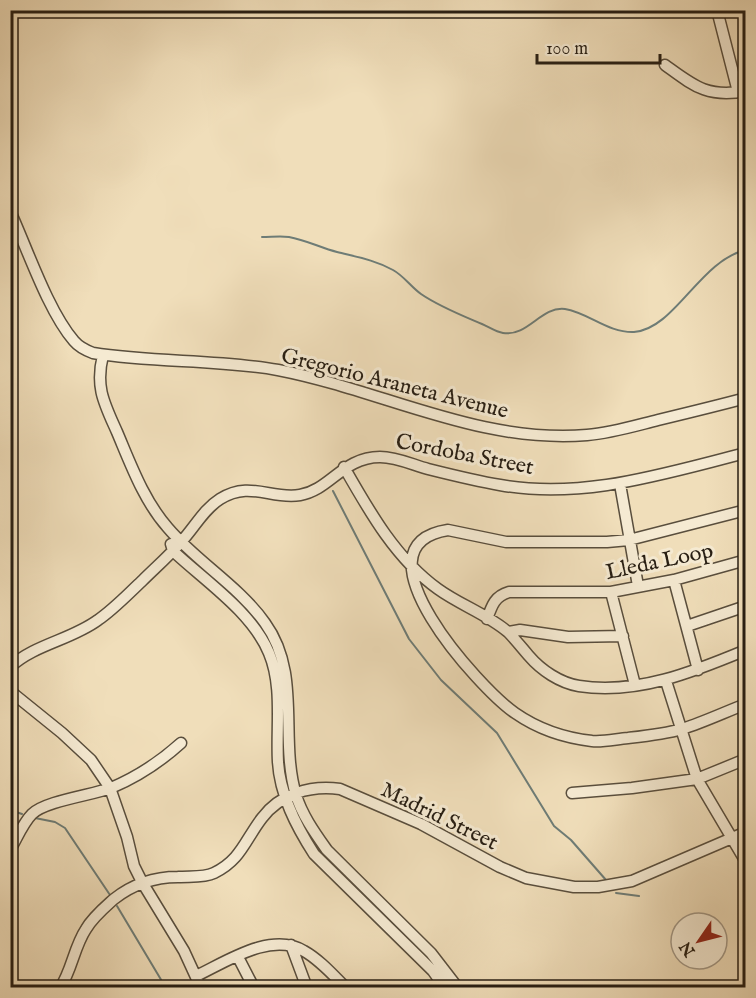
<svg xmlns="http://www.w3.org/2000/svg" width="756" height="998" font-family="'IM FELL English',serif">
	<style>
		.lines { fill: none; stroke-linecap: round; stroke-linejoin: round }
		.stream { stroke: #6e7c76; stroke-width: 2 }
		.street-casing { stroke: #594e3d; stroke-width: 13 }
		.street { stroke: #f5ead2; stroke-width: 10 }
		.labels { text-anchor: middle; stroke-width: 6; stroke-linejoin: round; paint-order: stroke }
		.street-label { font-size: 22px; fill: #271e13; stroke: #f5ead2 }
	</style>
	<rect width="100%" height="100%" fill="#f0deba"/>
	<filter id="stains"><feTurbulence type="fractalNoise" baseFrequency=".00333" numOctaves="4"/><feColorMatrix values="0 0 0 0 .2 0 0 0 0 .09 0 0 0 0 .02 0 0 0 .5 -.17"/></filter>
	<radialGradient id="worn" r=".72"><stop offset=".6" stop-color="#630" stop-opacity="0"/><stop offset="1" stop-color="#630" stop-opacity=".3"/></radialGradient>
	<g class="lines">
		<!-- stream -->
		<path class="stream" d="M 262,237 C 271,237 281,236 289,237 C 306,240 321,248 337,252 C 357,257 375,260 393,270 C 404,276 411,287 421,294 C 440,307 461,315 482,324 C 489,327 496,332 503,333 C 528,337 541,306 565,309 C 589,313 608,333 634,332 C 675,329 700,260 746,250
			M 333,491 L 409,639 L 441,680 L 497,733 L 554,826 L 571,840 L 606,880
			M 10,810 L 22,814
			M 35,818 L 55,822 L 65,828 L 110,895
			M 616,893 L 639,896
			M 117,906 L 166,988
			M 156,988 L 164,983"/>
		<!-- street casing -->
		<g class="street-casing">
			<path id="street" d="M 717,10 L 738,92
				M 665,65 C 694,86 707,98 746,91
				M 10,211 C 27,248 48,311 74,341 C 79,347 85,350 93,353 C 154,363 217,359 278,370 C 382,390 478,444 587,435 C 611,433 634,426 658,420 C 687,413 716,406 746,398
				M 103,355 C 95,387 104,403 117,432 C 131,465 144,501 168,528 C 197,562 239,586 265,623 C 302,674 279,738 296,795 C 302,815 315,833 327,850 L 431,953 L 458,988
				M 344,467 C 369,511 396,559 438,589 C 460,605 487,614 508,632 C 515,639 522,648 529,656 C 541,670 560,683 579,686 C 637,695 693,672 746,650
				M 620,484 L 638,586
				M 746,510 L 629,540 L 607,542 L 506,542 L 448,530 C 349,545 480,689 515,713 C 538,729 565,738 592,741 C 604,742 616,739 628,738 C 646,736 665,734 682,729 C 704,722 725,712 746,704
				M 171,544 L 173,551 C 205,581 252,612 269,653 C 283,686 276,727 278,762 C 280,795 296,826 314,854 L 433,971 L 445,988
				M 674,580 L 698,670
				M 611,592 L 635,685
				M 487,619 C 492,605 495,596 509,592 L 611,592 L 674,580 L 746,560
				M 687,626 L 746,606
				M 508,632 L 520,630 L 568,637 L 623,636
				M 10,667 C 35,644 71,640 98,620 C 114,609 128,594 142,581 C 155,568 169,556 181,542 C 194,528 204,509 220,499 C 250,480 271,500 300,495 C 330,490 343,457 380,457 C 397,457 413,465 428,469 C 452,475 476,481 500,485 C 584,500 665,473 746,453
				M 666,681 L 697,779 L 746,862
				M 10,691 L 62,733 L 91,760 L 110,788 L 127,837 L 134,866 L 142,882 L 184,951 L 201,988
				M 572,793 L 632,788 L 697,779 L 746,759
				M 10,850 C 17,838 23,823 32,814 C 45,801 92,795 111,788 C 137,777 160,762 181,743
				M 291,945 L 307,988
				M 238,957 L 254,988
				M 196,976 C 226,962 271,931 304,951 C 320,960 333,975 346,988
				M 60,988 C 72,970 74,947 86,929 C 93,917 104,908 114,899 C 133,884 155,877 178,877 C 190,876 204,878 214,873 C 241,860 245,840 262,818 C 280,794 310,785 340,789 L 421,824 L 500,867 L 526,878 L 574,887 L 598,887 L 632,881 L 746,832"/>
		</g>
		<!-- street -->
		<use href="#street" class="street"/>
	</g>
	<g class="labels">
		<!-- street labels -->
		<g class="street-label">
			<text transform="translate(395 382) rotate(14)" y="8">Gregorio Araneta Avenue</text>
			<text transform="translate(465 453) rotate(11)" y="8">Cordoba Street</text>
			<text transform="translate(659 560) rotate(-12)" y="8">Lleda Loop</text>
			<text transform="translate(440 815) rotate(26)" y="8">Madrid Street</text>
		</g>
	</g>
	<!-- margin -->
	<rect width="756" height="998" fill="none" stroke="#f0deba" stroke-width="36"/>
	<rect x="12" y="12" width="732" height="974" fill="none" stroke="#271e13" stroke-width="3"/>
	<rect x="18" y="18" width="720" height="962" fill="none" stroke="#271e13" stroke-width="1.5"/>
	<!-- north arrow -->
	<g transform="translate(699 941) rotate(235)"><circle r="28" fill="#f5ead2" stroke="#a39886" stroke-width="1.5"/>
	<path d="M0-4.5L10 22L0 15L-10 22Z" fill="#8f2418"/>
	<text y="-9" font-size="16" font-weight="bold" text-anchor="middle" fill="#271e13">N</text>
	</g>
	<!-- scale -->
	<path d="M537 54v9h123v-9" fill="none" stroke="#271e13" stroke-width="3"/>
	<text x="546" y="54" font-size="18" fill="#271e13" stroke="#f5ead2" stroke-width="4.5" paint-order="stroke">100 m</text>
	<rect width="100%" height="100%" filter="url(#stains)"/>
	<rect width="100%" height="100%" fill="url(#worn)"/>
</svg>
